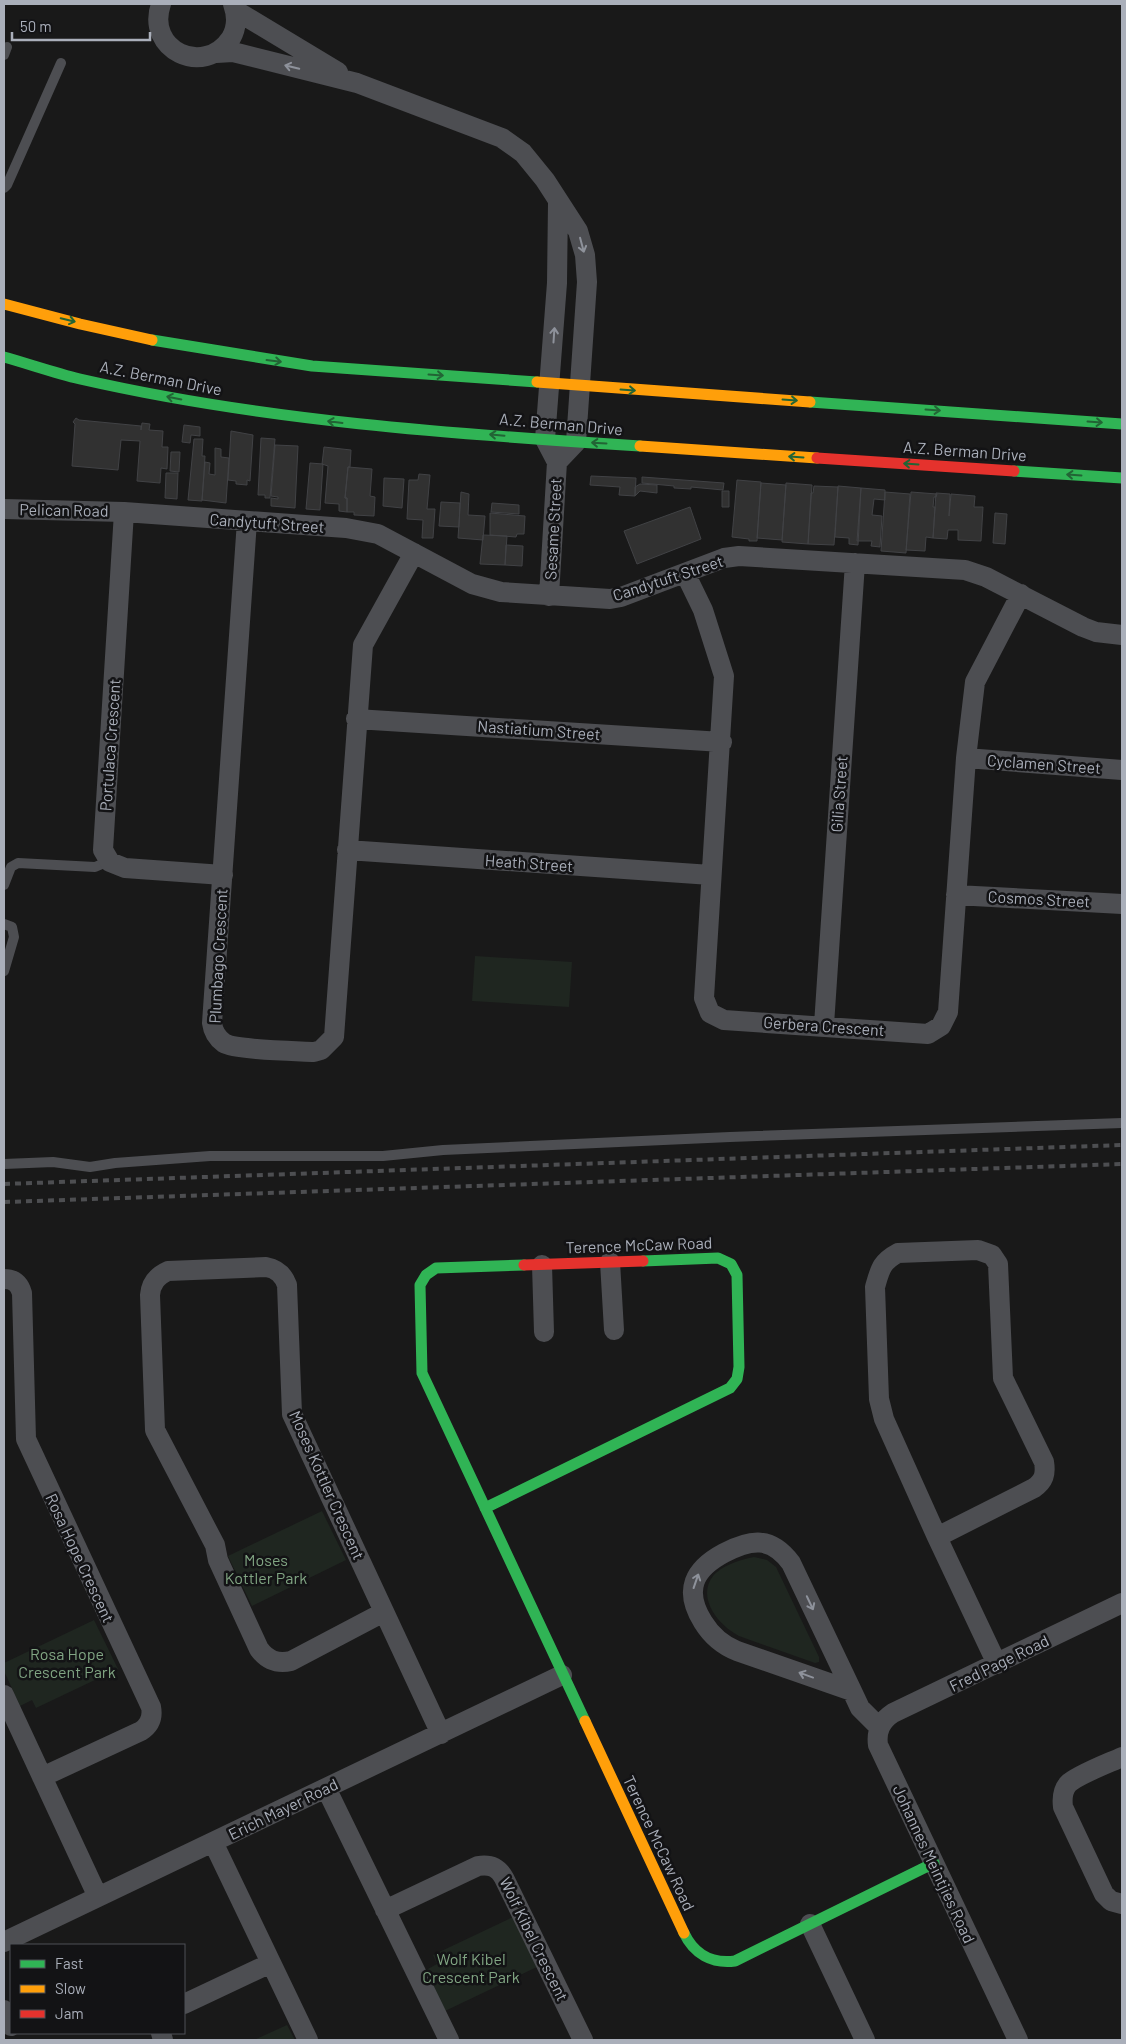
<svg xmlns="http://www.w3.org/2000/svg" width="1126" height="2044" font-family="Barlow,sans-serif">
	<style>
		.green { fill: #1f2620 }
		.building { fill: #313131; stroke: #414245 }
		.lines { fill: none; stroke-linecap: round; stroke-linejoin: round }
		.lane { stroke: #4d4e52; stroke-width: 10 }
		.street { stroke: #4d4e52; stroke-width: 20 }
		.fast { stroke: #30b455; stroke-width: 11 }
		.slow { stroke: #ff9f0a; stroke-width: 11 }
		.jam { stroke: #e5322d; stroke-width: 11 }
		.rail { stroke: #4d4e51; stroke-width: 4; stroke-dasharray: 6 5; stroke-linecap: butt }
		.oneway { stroke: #8e929b }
		.oneway2 { stroke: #226435 }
		.labels { text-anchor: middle; stroke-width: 5; stroke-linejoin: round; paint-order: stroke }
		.street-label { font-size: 16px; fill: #aaafba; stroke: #131315 }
		.park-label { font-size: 16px; fill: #81a583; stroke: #131315 }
	</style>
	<rect width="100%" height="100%" fill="#191919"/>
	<!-- green -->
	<path class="green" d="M 475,956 L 572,962 L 569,1007 L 472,1001 Z
		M 322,1511 L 346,1560 L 252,1606 L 228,1556 Z
		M 754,1557 L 767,1560 L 776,1567 L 819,1657 L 819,1662 L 815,1663 L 739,1636 C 719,1626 696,1598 713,1576 C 721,1566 742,1559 754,1557 Z
		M 94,1620 L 118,1669 L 36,1708 L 32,1700 L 20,1706 L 4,1671 L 4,1663 Z
		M 515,1916 L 539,1966 L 445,2011 L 426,1970 L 437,1964 L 433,1955 Z
		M 287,2025 L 295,2040 L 254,2040 Z"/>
	<!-- building -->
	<path class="building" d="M 76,418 L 79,420 L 141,426 L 141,430 L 142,423 L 150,424 L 149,430 L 163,431 L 162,447 L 168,447 L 167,469 L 161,468 L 160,483 L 137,481 L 140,441 L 121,440 L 118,470 L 72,466 L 75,424 L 73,422 Z
		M 184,425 L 200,427 L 200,436 L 191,435 L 190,443 L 182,442 Z
		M 231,431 L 253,435 L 250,481 L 247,480 L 247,485 L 236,484 L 236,481 L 228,480 Z
		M 261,438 L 275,439 L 270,498 L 265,498 L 265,495 L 258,495 Z
		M 194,439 L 203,439 L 202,456 L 205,456 L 202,501 L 188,500 Z
		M 275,445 L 298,446 L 295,508 L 271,506 L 271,498 L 278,499 L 278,497 L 271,496 Z
		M 324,447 L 351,450 L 350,467 L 348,467 L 345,498 L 347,498 L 347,512 L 339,511 L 339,504 L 325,503 L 328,466 L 322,464 Z
		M 215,448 L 221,449 L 221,457 L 229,458 L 226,503 L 202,500 L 205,462 L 210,463 L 209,474 L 215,475 Z
		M 171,452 L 180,452 L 179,472 L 170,471 Z
		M 310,463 L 323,464 L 320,510 L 306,509 Z
		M 348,467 L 372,469 L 370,496 L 375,497 L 374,516 L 354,515 L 354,512 L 347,512 L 347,498 L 345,498 Z
		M 166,473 L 178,473 L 177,499 L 165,498 Z
		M 419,474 L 430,475 L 427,509 L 435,509 L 433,538 L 422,538 L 423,520 L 407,519 L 409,480 L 418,480 Z
		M 591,476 L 636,478 L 635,496 L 619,495 L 620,487 L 590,485 Z
		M 642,477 L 724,483 L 723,490 L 691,487 L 691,489 L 674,488 L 674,486 L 642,483 Z
		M 384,478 L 404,479 L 402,508 L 383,506 Z
		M 737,480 L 761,482 L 757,541 L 749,541 L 749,539 L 732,537 Z
		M 761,483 L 786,485 L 782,540 L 757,538 Z
		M 786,483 L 812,485 L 808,544 L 782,542 Z
		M 640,484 L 657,485 L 657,493 L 640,491 L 635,496 L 635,487 Z
		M 814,486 L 838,487 L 834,545 L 808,544 L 811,493 L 813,493 Z
		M 838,486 L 861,488 L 858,545 L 849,544 L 849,538 L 835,537 Z
		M 861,488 L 885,490 L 885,500 L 874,499 L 872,515 L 882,516 L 880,547 L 871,546 L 872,541 L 857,541 Z
		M 722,491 L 729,491 L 729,507 L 722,507 Z
		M 461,492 L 469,494 L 468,515 L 485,516 L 483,540 L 458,538 Z
		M 885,492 L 910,494 L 906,553 L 881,551 Z
		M 911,492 L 937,494 L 936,497 L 934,497 L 933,507 L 935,507 L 933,538 L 926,537 L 925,551 L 906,550 Z
		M 936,493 L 950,494 L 949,516 L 951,494 L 975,496 L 974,507 L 983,507 L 981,541 L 958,540 L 958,530 L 948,530 L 947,539 L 933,538 Z
		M 441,502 L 460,503 L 459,527 L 439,526 Z
		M 492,503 L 519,505 L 519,514 L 491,512 Z
		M 690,507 L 701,539 L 637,564 L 624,531 Z
		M 490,513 L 525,516 L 524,534 L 517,534 L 516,537 L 490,535 Z
		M 995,513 L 1007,514 L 1005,544 L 993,543 Z
		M 483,535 L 507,536 L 505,565 L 480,564 Z
		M 506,545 L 523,546 L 522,566 L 505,565 Z"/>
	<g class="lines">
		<!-- lane -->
		<path class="lane" d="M 4,55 L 7,47
			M 4,188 L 7,185 L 61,63
			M 4,885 L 11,867 L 18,863 L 95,867 L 109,861
			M 4,924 L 12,927 L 14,937 L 4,971
			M 4,1164 L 53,1162 L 90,1167 L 115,1163 L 210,1156 L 383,1156 L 443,1150 L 730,1137 L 1122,1123"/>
		<!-- street -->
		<path class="street" d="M 161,4 C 145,50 204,78 231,38 C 237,28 237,15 233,4
			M 235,10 L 338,72
			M 216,53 L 233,52 L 357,83 L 502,138 L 523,153 L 545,180 L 578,231 L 585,255 L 587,282 L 576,442 L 557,462
			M 4,509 L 124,512 L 346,528 L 378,534 L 472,584 L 501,592 L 610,599 L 621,597 L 724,558 L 739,556 L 965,570 L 986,577 L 1083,627 L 1096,632 L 1122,635
			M 124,512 L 103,850 L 110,862 L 125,868 L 223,875
			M 247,521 L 212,1023 C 213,1031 217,1038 224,1043 C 235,1050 297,1051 314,1052 L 321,1050 L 334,1037 L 363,645 L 414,553
			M 685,573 L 703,610 L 724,676 L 704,998 L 710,1013 L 724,1020 L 928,1034 L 941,1026 L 948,1012 L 966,758 L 975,682 L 1021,594
			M 549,596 L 557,462 L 545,439 L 557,283 L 558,203
			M 356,719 L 722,742
			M 966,758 L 1122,770
			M 347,850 L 711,875
			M 956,895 L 1122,904
			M 824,1025 L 855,563
			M 610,1262 L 614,1330
			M 542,1265 L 544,1332
			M 4,1279 C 14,1279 19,1283 22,1293 L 26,1439 L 151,1707 C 153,1717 150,1725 141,1731 L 42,1777
			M 937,1537 L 1034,1488 C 1044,1481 1046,1474 1044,1462 L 1003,1378 L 998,1264 L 992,1255 L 978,1250 L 898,1253 C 881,1262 880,1270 875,1287 L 879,1399 L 884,1419 L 937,1537 L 997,1664
			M 384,1612 L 291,1661 C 277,1664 267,1660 259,1649 L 218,1560 L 215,1545 L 155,1430 L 150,1295 C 151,1283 157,1276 168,1271 L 266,1267 C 277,1269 283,1274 287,1285 L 292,1414 L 441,1734
			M 852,1691 L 737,1651 C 722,1645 711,1635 703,1622 C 683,1590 694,1569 724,1553 C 751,1539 771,1536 791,1563 L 852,1691 L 860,1708 L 879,1727
			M 4,1695 L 98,1897
			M 1122,1757 C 1109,1763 1077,1775 1068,1784 C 1062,1791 1062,1799 1063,1807 L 1104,1894 L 1111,1901 L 1122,1904
			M 326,1788 L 449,2040
			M 213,1842 L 308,2040
			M 385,1910 L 478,1866 C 490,1864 498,1867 504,1878 L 583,2040
			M 810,1924 L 865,2040
			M 4,1942 L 562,1675
			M 184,2004 L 271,1963
			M 4,2010 L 11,2026
			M 161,2033 L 163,2040
			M 1018,2040 L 878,1745 C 876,1731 881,1721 893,1713 L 1122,1603"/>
		<!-- fast -->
		<path class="fast" d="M 152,340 L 312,366 L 537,382
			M 4,357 C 29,364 55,373 80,379 C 264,421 453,434 640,446
			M 810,402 L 1122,424
			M 1014,471 L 1122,478
			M 524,1265 L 436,1268 L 426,1275 L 420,1285 L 422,1373 L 585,1721
			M 485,1508 L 730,1388 L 737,1379 L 739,1367 L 737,1275 L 731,1264 L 718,1258 L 643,1261
			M 684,1933 C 694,1954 712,1964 735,1961 L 934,1863"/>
		<!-- slow -->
		<path class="slow" d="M 4,304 L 80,324 L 152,340
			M 537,382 L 810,402
			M 640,446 L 817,458
			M 585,1721 L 684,1933"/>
		<!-- jam -->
		<path class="jam" d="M 817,458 L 1014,471
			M 524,1265 L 643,1261"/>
		<!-- rail -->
		<path class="rail" d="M 4,1184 L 1122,1145
			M 4,1202 L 1122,1164"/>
	</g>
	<!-- one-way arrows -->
	<defs><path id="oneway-shaft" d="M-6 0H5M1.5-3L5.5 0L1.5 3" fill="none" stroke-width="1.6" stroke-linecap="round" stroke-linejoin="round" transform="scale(1.25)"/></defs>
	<g class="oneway">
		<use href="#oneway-shaft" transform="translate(292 67) rotate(-166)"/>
		<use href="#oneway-shaft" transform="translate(582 245) rotate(75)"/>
		<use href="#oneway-shaft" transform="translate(554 335) rotate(-86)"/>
		<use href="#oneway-shaft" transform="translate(696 1581) rotate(-71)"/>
		<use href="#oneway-shaft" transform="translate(810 1603) rotate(65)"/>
		<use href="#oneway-shaft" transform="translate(806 1675) rotate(-160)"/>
	</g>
	<g class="oneway2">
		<use href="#oneway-shaft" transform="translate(68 320) rotate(13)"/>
		<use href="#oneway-shaft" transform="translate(274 361) rotate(7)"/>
		<use href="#oneway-shaft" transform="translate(436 375) rotate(4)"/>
		<use href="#oneway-shaft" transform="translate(628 390) rotate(4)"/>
		<use href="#oneway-shaft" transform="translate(174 398) rotate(-169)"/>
		<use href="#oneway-shaft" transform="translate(790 400) rotate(4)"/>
		<use href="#oneway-shaft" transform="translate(933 410) rotate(4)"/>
		<use href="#oneway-shaft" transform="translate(335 422) rotate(-173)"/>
		<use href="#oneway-shaft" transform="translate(1095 422) rotate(4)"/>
		<use href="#oneway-shaft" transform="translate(497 435) rotate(-175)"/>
		<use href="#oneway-shaft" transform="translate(599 443) rotate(-177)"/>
		<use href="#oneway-shaft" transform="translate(796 457) rotate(-176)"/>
		<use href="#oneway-shaft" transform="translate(911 464) rotate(-176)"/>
		<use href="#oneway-shaft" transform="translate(1074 475) rotate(-176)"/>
	</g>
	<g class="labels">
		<!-- street labels -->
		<g class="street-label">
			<text transform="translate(161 378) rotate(11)" y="6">A.Z. Berman Drive</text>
			<text transform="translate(561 424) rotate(5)" y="6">A.Z. Berman Drive</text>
			<text transform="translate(965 451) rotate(4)" y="6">A.Z. Berman Drive</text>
			<text transform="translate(64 510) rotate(1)" y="6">Pelican Road</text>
			<text transform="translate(267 523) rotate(4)" y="6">Candytuft Street</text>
			<text transform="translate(553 529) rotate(-87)" y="6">Sesame Street</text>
			<text transform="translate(668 578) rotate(-18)" y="6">Candytuft Street</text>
			<text transform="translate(539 730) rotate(4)" y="6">Nastiatium Street</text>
			<text transform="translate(110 745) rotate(-86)" y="6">Portulaca Crescent</text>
			<text transform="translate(1044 764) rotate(4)" y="6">Cyclamen Street</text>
			<text transform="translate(839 794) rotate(-86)" y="6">Gilia Street</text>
			<text transform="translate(529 863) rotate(4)" y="6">Heath Street</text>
			<text transform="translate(1039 899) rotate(3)" y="6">Cosmos Street</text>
			<text transform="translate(218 956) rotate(-87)" y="6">Plumbago Crescent</text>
			<text transform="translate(824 1026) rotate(4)" y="6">Gerbera Crescent</text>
			<text transform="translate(639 1245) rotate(-2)" y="6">Terence McCaw Road</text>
			<text transform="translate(327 1485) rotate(66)" y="6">Moses Kottler Crescent</text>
			<text transform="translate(80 1558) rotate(65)" y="6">Rosa Hope Crescent</text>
			<text transform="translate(999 1663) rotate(-26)" y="6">Fred Page Road</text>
			<text transform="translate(283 1809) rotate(-26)" y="6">Erich Mayer Road</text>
			<text transform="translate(659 1843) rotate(65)" y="6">Terence McCaw Road</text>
			<text transform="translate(934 1864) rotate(65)" y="6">Johannes Meintjies Road</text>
			<text transform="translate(534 1939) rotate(64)" y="6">Wolf Kibel Crescent</text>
		</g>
		<!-- park labels -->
		<g class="park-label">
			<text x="266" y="1566">Moses<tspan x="266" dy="18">Kottler Park</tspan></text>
			<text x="67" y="1660">Rosa Hope<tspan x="67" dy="18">Crescent Park</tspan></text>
			<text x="471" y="1965">Wolf Kibel<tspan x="471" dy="18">Crescent Park</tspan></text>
		</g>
	</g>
	<!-- border -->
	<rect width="1126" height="2044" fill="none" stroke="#aaafba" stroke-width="10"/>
	<!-- legend -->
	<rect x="10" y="1944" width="175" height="90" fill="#131315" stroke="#4f5157"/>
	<rect x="20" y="1960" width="25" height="8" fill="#30b455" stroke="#4f5157"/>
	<text x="55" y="1969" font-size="15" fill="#aaafba">Fast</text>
	<rect x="20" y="1985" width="25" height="8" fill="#ff9f0a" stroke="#4f5157"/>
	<text x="55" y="1994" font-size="15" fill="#aaafba">Slow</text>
	<rect x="20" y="2010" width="25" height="8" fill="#e5322d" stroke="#4f5157"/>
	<text x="55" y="2019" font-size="15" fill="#aaafba">Jam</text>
	<!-- scale -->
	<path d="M12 32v8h138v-8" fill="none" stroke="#aaafba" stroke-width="2.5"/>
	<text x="20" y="32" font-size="15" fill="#aaafba" stroke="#131315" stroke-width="4" paint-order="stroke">50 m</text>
</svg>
